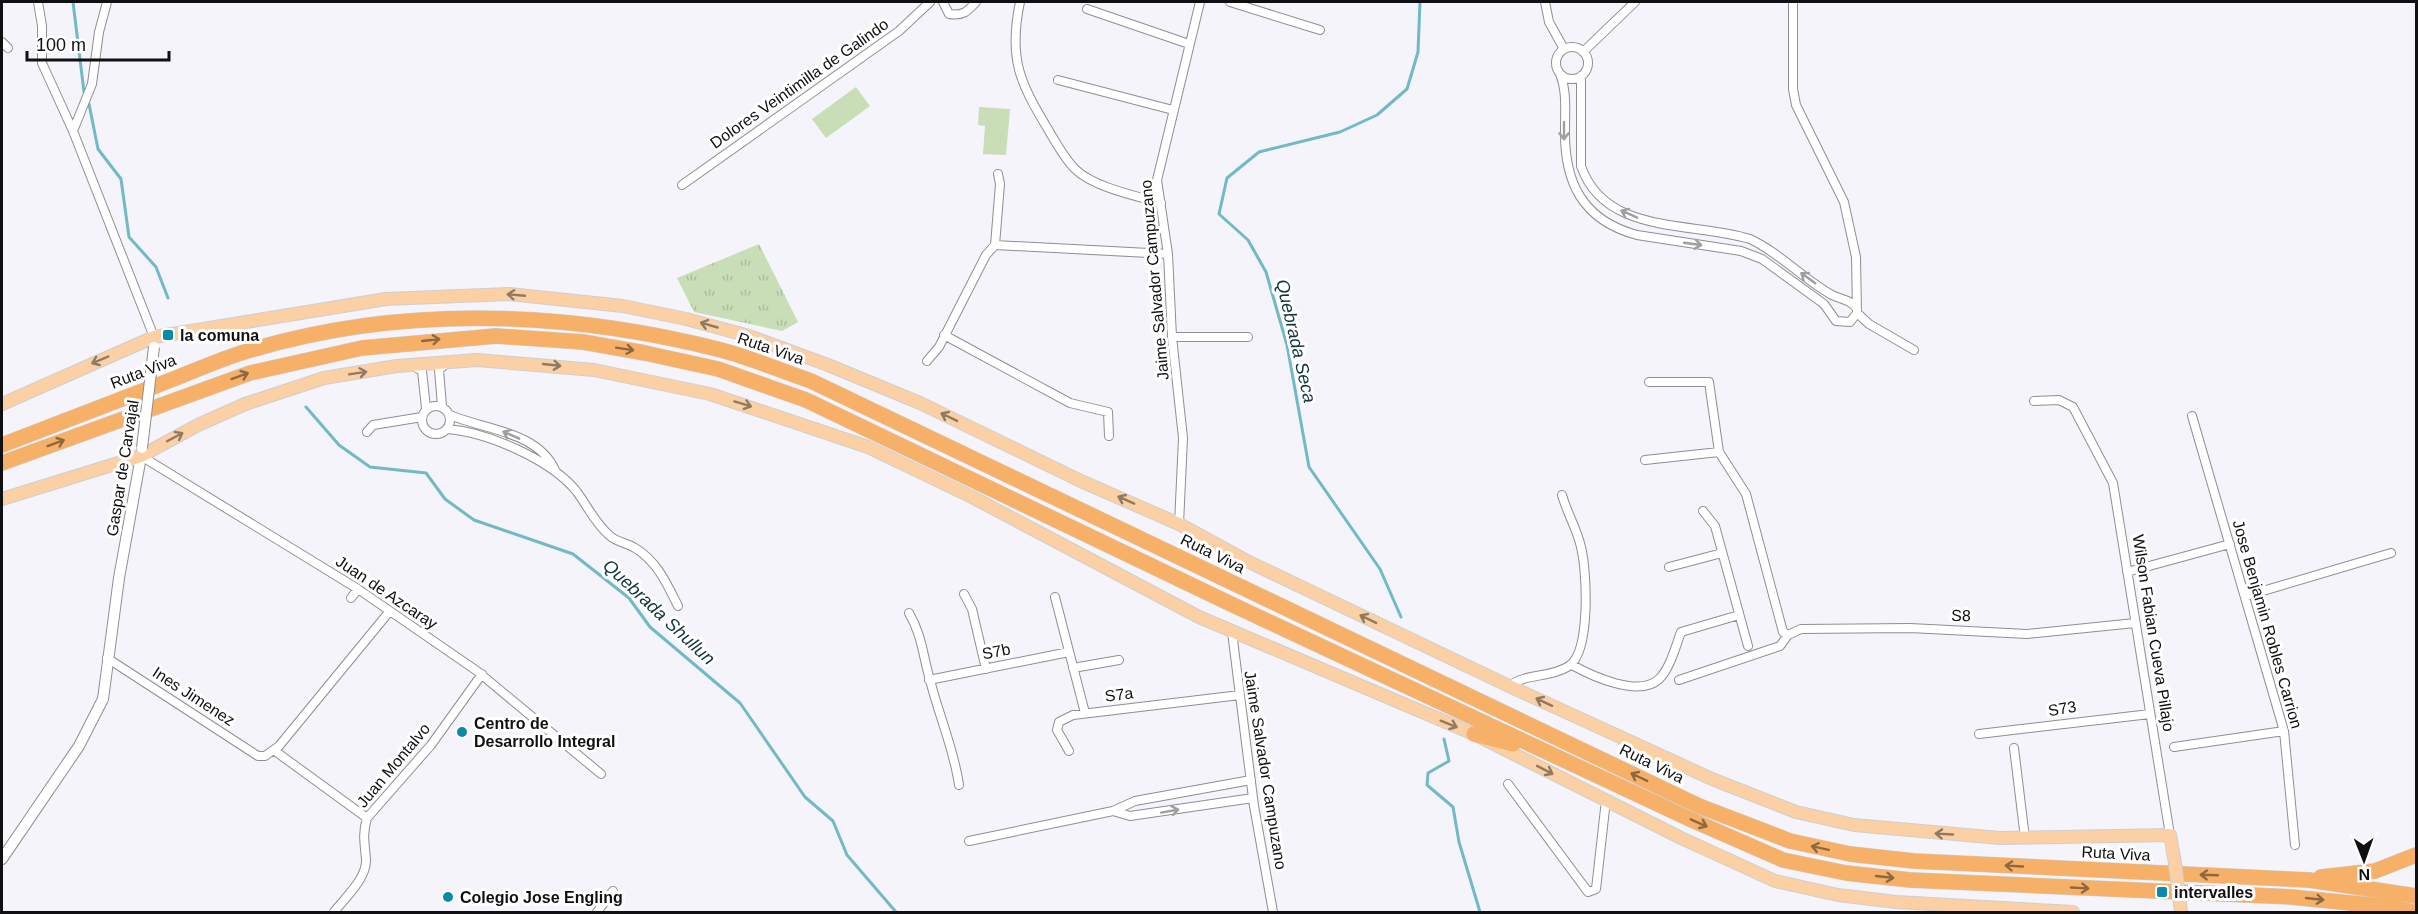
<svg xmlns="http://www.w3.org/2000/svg" width="2418" height="914" font-family="Arial,sans-serif">
	<style>
		.grass { fill: url(#grass-tufts) }
		.garden { fill: #c9ddb7 }
		.lines { fill: none; stroke-linecap: round; stroke-linejoin: round }
		.stream { stroke: #72b9c8; stroke-width: 3 }
		.street-casing { stroke: #8e8e94; stroke-width: 10 }
		.secondary-casing { stroke: #8e8e94; stroke-width: 12 }
		.primary-casing { stroke: #cfcfd0; stroke-width: 14 }
		.highway-casing { stroke: #cfcfd0; stroke-width: 16 }
		.street { stroke: #fff; stroke-width: 8 }
		.secondary { stroke: #fff; stroke-width: 10 }
		.primary { stroke: #fad0a4; stroke-width: 12 }
		.highway { stroke: #f7b068; stroke-width: 15 }
		.secondary-bridge-casing { stroke: #8e8e94; stroke-width: 12; stroke-linecap: butt }
		.primary-bridge-casing { stroke: #cfcfd0; stroke-width: 14; stroke-linecap: butt }
		.secondary-bridge { stroke: #fff; stroke-width: 10 }
		.primary-bridge { stroke: #fad0a4; stroke-width: 12 }
		.oneway { stroke: #9f9fa0 }
		.oneway2 { stroke: #917a62 }
		.oneway3 { stroke: #8f6841 }
		.poi-dot { fill: #0a8aab; stroke: #fff; stroke-width: 2 }
		.labels { text-anchor: middle; stroke-width: 6; stroke-linejoin: round; paint-order: stroke }
		.street-label { font-size: 16px; fill: #101012; stroke: #fff }
		.poi-label { font-size: 16px; font-weight: bold; fill: #101012; stroke: #fff; text-anchor: start }
		.water-label { font-size: 18px; font-style: italic; fill: #0f333a; stroke: #fff }
	</style>
	<defs>
		<pattern id="grass-tufts" width="24" height="20" patternUnits="userSpaceOnUse" patternTransform="scale(1.5)"><rect width="24" height="20" fill="#c9ddb7"/><path d="M3 7l-1-3M5 7V3M7 7l1-3M15 17l-1-3M17 17v-4M19 17l1-3" fill="none" stroke="#acbd9c"/></pattern>
	</defs>
	<rect width="100%" height="100%" fill="#f4f4fa"/>
	<!-- grass -->
	<path class="grass" d="M 759,244 L 798,322 L 782,331 L 694,312 L 677,278 Z"/>
	<!-- garden -->
	<path class="garden" d="M 856,87 L 870,106 L 826,138 L 812,119 Z
		M 979,107 L 1010,109 L 1006,155 L 983,154 L 985,126 L 978,125 Z"/>
	<g class="lines">
		<!-- stream -->
		<path class="stream" d="M 73,2 L 84,92
			M 89,104 L 98,149 L 121,179 L 129,237 L 156,267 L 168,298
			M 306,407 L 339,445 L 370,467 L 426,473 L 445,499 L 474,520 L 573,554 L 629,598 L 650,627 L 740,703 L 805,797 L 833,821 L 847,855 L 896,912
			M 1401,617 L 1380,569 L 1309,467 L 1287,345 L 1266,272 L 1248,240 L 1219,214 L 1227,178 L 1259,152 L 1340,132 L 1377,115 L 1407,89 L 1418,52 L 1420,2
			M 1444,739 L 1449,761 L 1428,773 L 1427,785 L 1453,807 L 1459,842 L 1480,912"/>
		<!-- street casing -->
		<g class="street-casing">
			<path id="street" d="M 38,2 L 42,26 L 42,63 L 73,131 L 154,337
				M 943,2 L 949,14 C 963,16 967,12 976,2
				M 1020,2 C 1008,59 1020,83 1049,131 C 1056,143 1065,159 1075,169 C 1093,187 1136,196 1161,203
				M 1230,2 L 1320,30
				M 1545,2 L 1549,22 L 1564,49
				M 1793,2 L 1793,89 L 1796,105 L 1844,202 L 1856,257 L 1857,313 L 1869,324 L 1914,350
				M 1087,9 L 1189,44
				M 2,42 L 8,48
				M1556 63a16 16 0 1 1 32 0a16 16 0 1 1-32 0Z
				M 1583,52 L 1635,2
				M 1560,74 C 1567,91 1565,111 1565,129 C 1564,182 1582,220 1637,235 L 1741,251 L 1762,259 L 1824,304 L 1836,321 L 1850,322 L 1857,313
				M 1581,76 L 1581,166 C 1605,236 1693,221 1750,239 C 1780,253 1803,279 1832,295 C 1842,300 1850,299 1857,309
				M 1058,80 L 1173,110
				M 73,131 L 92,84 L 99,32 L 107,2
				M 682,185 L 899,31 L 930,2
				M 995,245 L 1168,254
				M 944,335 L 1070,403 L 1108,412 L 1109,436
				M 1172,337 L 1248,337
				M 927,361 L 939,347 L 986,255 L 995,245 L 1000,184 L 998,174
				M 412,365 L 422,371 L 426,408
				M 1649,382 L 1709,382 L 1719,452 L 1746,494 L 1783,632 L 1788,635
				M 2034,401 L 2059,400 L 2073,407 L 2113,483 L 2170,835
				M422 420a14 14 0 1 1 28 0a14 14 0 1 1-28 0Z
				M 442,406 L 439,370 L 447,363
				M 450,415 C 485,430 537,431 555,470
				M 2192,416 L 2284,731 L 2295,845
				M 447,429 C 487,432 552,460 577,492 C 588,507 595,523 610,536 C 617,542 627,543 635,548 C 657,561 667,584 678,606
				M 367,432 L 373,425 L 422,417
				M 141,456 L 358,589 L 477,671 L 601,774
				M 1645,460 L 1719,452
				M 1703,511 L 1715,526 L 1748,646
				M 1179,524 L 1183,438 L 1172,337 L 1168,254 L 1157,180 L 1200,2
				M 1669,567 L 1722,553
				M 2127,572 L 2230,544
				M 964,594 L 972,609 L 986,669
				M 2246,596 L 2391,553
				M 1055,597 L 1085,713
				M 351,598 L 358,589
				M 909,613 C 922,635 923,656 930,680 C 939,716 954,749 959,785
				M 1232,632 L 1254,806 L 1273,912
				M 107,658 L 258,756 L 265,756 L 279,746 L 389,612
				M 1572,665 C 1592,676 1639,698 1659,679 C 1670,669 1676,645 1681,632 L 1739,615
				M 1073,668 L 1119,660
				M 929,680 L 1069,652
				M 1679,680 L 1780,646 L 1788,635 L 1801,629 L 1910,628 L 2027,634 L 2135,623
				M 1509,686 C 1526,673 1551,678 1569,666 C 1591,651 1587,571 1581,547 C 1577,529 1567,513 1562,495
				M 1979,734 L 2150,714
				M 2174,747 L 2284,731
				M 2014,748 L 2025,838
				M 275,751 L 367,818
				M 1069,751 L 1057,730 L 1059,722 L 1073,715 L 1240,695
				M 1508,784 L 1588,892 L 1596,889 L 1606,800
				M 1113,811 L 1130,816 L 1253,798
				M 969,841 L 1113,811 L 1135,801 L 1251,780
				M 334,912 C 344,899 367,878 366,860 C 365,844 362,835 367,818 L 431,745 L 482,674
				M 597,912 L 613,891"/>
		</g>
		<!-- secondary casing -->
		<g class="secondary-casing">
			<path id="secondary" d="M 2,859 L 79,746 L 103,699 L 119,578 L 142,451"/>
		</g>
		<!-- primary casing -->
		<g class="primary-casing">
			<path id="primary" d="M 2,404 L 154,337 L 386,299 L 509,294 L 623,306 L 686,319 L 749,336 L 828,365 L 920,403 L 1083,482 L 1179,524 L 1245,560 L 1509,686 L 1712,779 L 1796,812 L 1854,825 L 2000,838 L 2170,835 L 2175,863
				M 2,499 L 141,456 L 198,425 L 245,404 L 324,378 L 397,366 L 477,360 L 594,370 L 710,394 L 868,447 L 972,497 L 1199,617 L 1474,734 L 1681,838 L 1775,881 L 1838,895 L 1896,902 L 2073,912"/>
		</g>
		<!-- highway casing -->
		<g class="highway-casing">
			<path id="highway" d="M 2,445 C 54,425 106,405 158,385 C 185,375 211,363 238,354 C 395,304 564,310 721,350 C 752,358 781,371 811,381 L 1699,806 L 1790,841 L 1850,854 L 1914,861 L 2309,880 L 2416,896
				M 2,463 L 250,373 L 362,348 L 496,336 L 583,342 L 645,353 L 718,369 L 806,400 L 1233,605 L 1694,821 L 1783,860 L 1846,873 L 1910,880 L 2291,897 L 2390,907 L 2414,912
				M 1474,734 L 1513,744
				M 2321,877 L 2375,871 L 2416,855"/>
		</g>
		<!-- street -->
		<use href="#street" class="street"/>
		<!-- secondary -->
		<use href="#secondary" class="secondary"/>
		<!-- primary -->
		<use href="#primary" class="primary"/>
		<!-- highway -->
		<use href="#highway" class="highway"/>
		<!-- secondary-bridge casing -->
		<g class="secondary-bridge-casing">
			<path id="secondary-bridge" d="M 142,448 L 154,347"/>
		</g>
		<!-- primary-bridge casing -->
		<g class="primary-bridge-casing">
			<path id="primary-bridge" d="M 2175,863 L 2181,912"/>
		</g>
		<!-- secondary-bridge -->
		<use href="#secondary-bridge" class="secondary-bridge"/>
		<!-- primary-bridge -->
		<use href="#primary-bridge" class="primary-bridge"/>
	</g>
	<!-- one-way arrows -->
	<defs><path id="oneway-shaft" d="M-6 0H5M1.5-3L5.5 0L1.5 3" fill="none" stroke-width="1.6" stroke-linecap="round" stroke-linejoin="round" transform="scale(1.5)"/></defs>
	<g class="oneway">
		<use href="#oneway-shaft" transform="translate(1564 131) rotate(90)"/>
		<use href="#oneway-shaft" transform="translate(1629 214) rotate(-156)"/>
		<use href="#oneway-shaft" transform="translate(1693 244) rotate(8)"/>
		<use href="#oneway-shaft" transform="translate(1808 278) rotate(-144)"/>
		<use href="#oneway-shaft" transform="translate(511 435) rotate(-156)"/>
		<use href="#oneway-shaft" transform="translate(1170 811) rotate(-10)"/>
	</g>
	<g class="oneway2">
		<use href="#oneway-shaft" transform="translate(516 295) rotate(-175)"/>
		<use href="#oneway-shaft" transform="translate(709 325) rotate(-164)"/>
		<use href="#oneway-shaft" transform="translate(100 360) rotate(157)"/>
		<use href="#oneway-shaft" transform="translate(552 365) rotate(6)"/>
		<use href="#oneway-shaft" transform="translate(358 373) rotate(-9)"/>
		<use href="#oneway-shaft" transform="translate(743 404) rotate(17)"/>
		<use href="#oneway-shaft" transform="translate(949 417) rotate(-154)"/>
		<use href="#oneway-shaft" transform="translate(175 437) rotate(-28)"/>
		<use href="#oneway-shaft" transform="translate(1126 500) rotate(-156)"/>
		<use href="#oneway-shaft" transform="translate(1368 619) rotate(-154)"/>
		<use href="#oneway-shaft" transform="translate(1544 702) rotate(-155)"/>
		<use href="#oneway-shaft" transform="translate(1449 724) rotate(22)"/>
		<use href="#oneway-shaft" transform="translate(1545 770) rotate(27)"/>
		<use href="#oneway-shaft" transform="translate(1944 834) rotate(-177)"/>
	</g>
	<g class="oneway3">
		<use href="#oneway-shaft" transform="translate(431 340) rotate(-6)"/>
		<use href="#oneway-shaft" transform="translate(625 349) rotate(9)"/>
		<use href="#oneway-shaft" transform="translate(240 376) rotate(-20)"/>
		<use href="#oneway-shaft" transform="translate(56 443) rotate(-20)"/>
		<use href="#oneway-shaft" transform="translate(1639 777) rotate(-154)"/>
		<use href="#oneway-shaft" transform="translate(1699 823) rotate(24)"/>
		<use href="#oneway-shaft" transform="translate(1820 848) rotate(-168)"/>
		<use href="#oneway-shaft" transform="translate(2014 866) rotate(-177)"/>
		<use href="#oneway-shaft" transform="translate(2209 875) rotate(-178)"/>
		<use href="#oneway-shaft" transform="translate(1885 877) rotate(6)"/>
		<use href="#oneway-shaft" transform="translate(2080 888) rotate(3)"/>
		<use href="#oneway-shaft" transform="translate(2315 899) rotate(6)"/>
	</g>
	<!-- markers -->
	<g class="poi-dot">
		<rect x="162" y="329" width="12" height="12" rx="3"/>
		<circle cx="462" cy="732" r="6"/>
		<rect x="2156" y="886" width="12" height="12" rx="3"/>
		<circle cx="448" cy="897" r="6"/>
	</g>
	<g class="labels">
		<!-- street labels -->
		<g class="street-label">
			<text transform="translate(799 83) rotate(-35)" y="6">Dolores Veintimilla de Galindo</text>
			<text transform="translate(1154 280) rotate(-95)" y="6">Jaime Salvador Campuzano</text>
			<text transform="translate(771 348) rotate(19)" y="6">Ruta Viva</text>
			<text transform="translate(143 371) rotate(-21)" y="6">Ruta Viva</text>
			<text transform="translate(122 468) rotate(-81)" y="6">Gaspar de Carvajal</text>
			<text transform="translate(1213 553) rotate(26)" y="6">Ruta Viva</text>
			<text transform="translate(387 592) rotate(34)" y="6">Juan de Azcaray</text>
			<text transform="translate(1961 615) rotate(2)" y="6">S8</text>
			<text transform="translate(2268 624) rotate(74)" y="6">Jose Benjamin Robles Carrion</text>
			<text transform="translate(2154 633) rotate(81)" y="6">Wilson Fabian Cueva Pillajo</text>
			<text transform="translate(996 651) rotate(-11)" y="6">S7b</text>
			<text transform="translate(1119 694) rotate(-7)" y="6">S7a</text>
			<text transform="translate(194 696) rotate(33)" y="6">Ines Jimenez</text>
			<text transform="translate(2062 708) rotate(-9)" y="6">S73</text>
			<text transform="translate(1652 763) rotate(26)" y="6">Ruta Viva</text>
			<text transform="translate(393 765) rotate(-50)" y="6">Juan Montalvo</text>
			<text transform="translate(1266 770) rotate(81)" y="6">Jaime Salvador Campuzano</text>
			<text transform="translate(2116 853) rotate(3)" y="6">Ruta Viva</text>
		</g>
		<!-- poi labels -->
		<g class="poi-label">
			<text x="180" y="341">la comuna</text>
			<text x="474" y="729">Centro de<tspan x="474" dy="18">Desarrollo Integral</tspan></text>
			<text x="2174" y="898">intervalles</text>
			<text x="460" y="903">Colegio Jose Engling</text>
		</g>
		<!-- water labels -->
		<g class="water-label">
			<text transform="translate(1296 341) rotate(77)" y="6">Quebrada Seca</text>
			<text transform="translate(659 612) rotate(43)" y="6">Quebrada Shullun</text>
		</g>
	</g>
	<!-- border -->
	<rect width="2418" height="914" fill="none" stroke="#101012" stroke-width="6"/>
	<!-- north arrow -->
	<g transform="translate(2364 860) rotate(179)" stroke="#ffffff" stroke-width="4.5" paint-order="stroke">
	<path d="M0-4.5L10 22L0 15L-10 22Z" fill="#101012"/>
	<text y="-9" font-size="16" font-weight="bold" text-anchor="middle" fill="#101012">N</text>
	</g>
	<!-- scale -->
	<path d="M27 51v9h142v-9" fill="none" stroke="#101012" stroke-width="3"/>
	<text x="36" y="51" font-size="18" fill="#101012" stroke="#ffffff" stroke-width="4.5" paint-order="stroke">100 m</text>
</svg>
